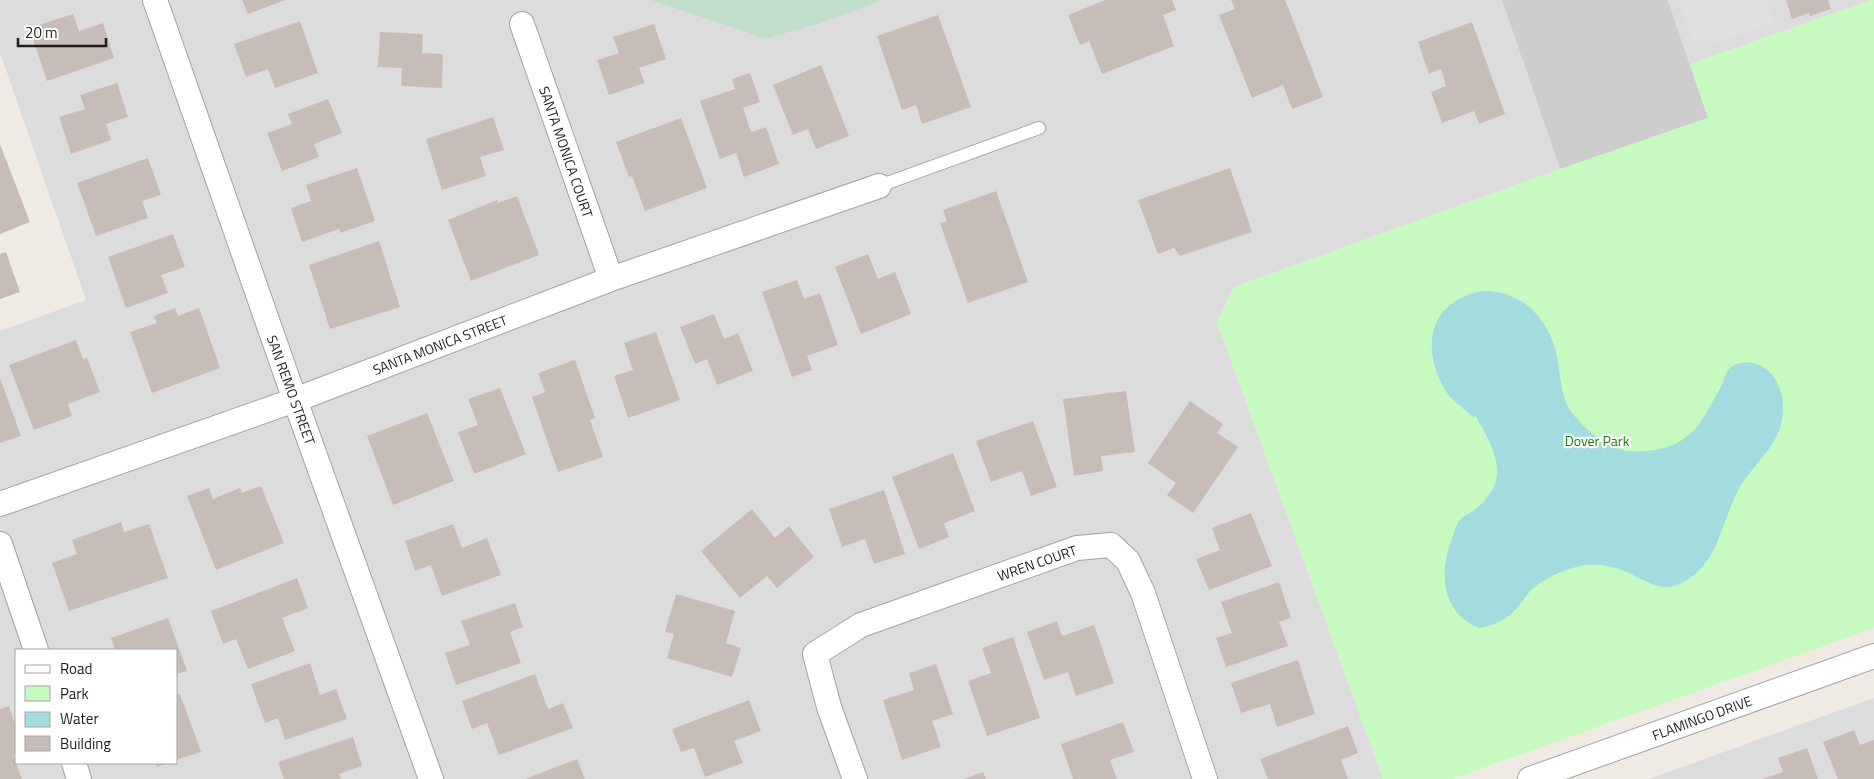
<svg xmlns="http://www.w3.org/2000/svg" width="1874" height="779" font-family="'Titillium Web',sans-serif">
	<style>
		.residential { fill: #dddcdc; fill-rule: evenodd }
		.religious { fill: #cdcdcd }
		.wetland { fill: #c1decc }
		.park { fill: #c7fac1 }
		.parking { fill: #dfdfdf }
		.water { fill: #a4dbde }
		.building { fill: #c8bcb8 }
		.lines { fill: none; stroke-linecap: round; stroke-linejoin: round }
		.lane-casing { stroke: #a3a3a3; stroke-width: 14 }
		.street-casing { stroke: #a3a3a3; stroke-width: 26 }
		.lane { stroke: #fff; stroke-width: 12 }
		.street { stroke: #fff; stroke-width: 24 }
		.labels { text-anchor: middle; stroke-width: 4.5; stroke-linejoin: round; paint-order: stroke }
		.street-label { font-size: 14px; fill: #1f1f1f; stroke: #fff }
		.park-label { font-size: 14px; fill: #15800a; stroke: #fff }
	</style>
	<rect width="100%" height="100%" fill="#f0eae5"/>
	<!-- residential -->
	<path class="residential" d="M 0,0 L 650,0 L 766,39 L 825,22 L 883,0 L 1502,0 L 1560,169 L 1234,287 L 1217,322 L 1383,779 L 0,779 L 0,331 L 86,300 L 0,53 ZM 16,650 L 176,650 L 176,763 L 16,763 Z
		M 1668,0 L 1872,0 L 1690,64 Z
		M 1874,698 L 1874,779 L 1649,779 Z"/>
	<!-- religious -->
	<path class="religious" d="M 1502,0 L 1668,0 L 1708,118 L 1560,169 Z"/>
	<!-- wetland -->
	<path class="wetland" d="M 650,0 L 883,0 L 825,22 L 766,39 Z"/>
	<!-- park -->
	<path class="park" d="M 1872,0 L 1874,0 L 1874,628 L 1452,779 L 1383,779 L 1217,322 L 1234,287 L 1560,169 L 1708,118 L 1690,64 Z"/>
	<!-- parking -->
	<path class="parking" d="M 1678,0 L 1766,0 L 1774,22 L 1715,43 L 1704,37 L 1693,42 Z"/>
	<!-- water -->
	<path class="water" d="M 1482,291 C 1524,290 1551,321 1558,361 C 1560,375 1561,391 1567,405 C 1574,417 1584,427 1594,435 C 1603,440 1613,447 1622,450 C 1628,452 1634,451 1640,451 C 1668,451 1689,441 1704,417 C 1710,406 1716,395 1722,385 C 1724,380 1725,373 1729,369 C 1740,359 1756,361 1767,370 C 1774,375 1778,384 1781,392 C 1784,401 1783,410 1782,419 C 1777,450 1751,465 1738,491 C 1720,525 1718,566 1680,584 C 1658,595 1636,573 1616,568 C 1608,566 1597,564 1589,565 C 1572,566 1548,576 1535,587 C 1528,592 1523,601 1517,608 C 1507,620 1494,626 1479,628 C 1441,612 1439,573 1452,539 C 1454,533 1456,526 1459,521 C 1462,516 1467,515 1470,513 C 1481,507 1493,492 1496,481 C 1502,458 1485,435 1476,416 L 1473,417 C 1464,409 1451,400 1445,390 C 1420,347 1429,301 1482,291 Z"/>
	<!-- building -->
	<path class="building" d="M 242,0 L 285,0 L 248,14 Z
		M 1105,0 L 1172,0 L 1176,10 L 1163,15 L 1174,46 L 1102,74 L 1089,41 L 1080,45 L 1068,15 Z
		M 1231,0 L 1285,0 L 1323,97 L 1292,109 L 1283,85 L 1252,98 L 1219,15 L 1235,9 Z
		M 1786,0 L 1828,0 L 1831,9 L 1810,16 L 1809,13 L 1792,19 Z
		M 73,14 L 79,31 L 103,23 L 114,58 L 47,81 L 29,28 Z
		M 938,15 L 971,107 L 922,124 L 916,105 L 902,110 L 877,36 Z
		M 300,21 L 318,73 L 275,88 L 268,69 L 246,77 L 234,44 Z
		M 1472,22 L 1505,114 L 1479,124 L 1474,111 L 1442,123 L 1431,92 L 1446,86 L 1441,69 L 1429,74 L 1418,42 Z
		M 654,24 L 666,59 L 639,68 L 645,83 L 609,95 L 597,60 L 619,53 L 613,37 Z
		M 380,32 L 423,34 L 422,53 L 443,54 L 442,88 L 401,86 L 402,68 L 378,67 Z
		M 821,65 L 849,136 L 816,149 L 808,129 L 793,135 L 773,85 Z
		M 750,73 L 760,102 L 743,108 L 751,132 L 766,127 L 779,164 L 744,177 L 736,153 L 720,159 L 700,101 L 735,89 L 732,79 Z
		M 117,83 L 128,117 L 106,124 L 111,140 L 71,154 L 59,117 L 85,109 L 80,95 Z
		M 328,99 L 342,133 L 314,144 L 319,157 L 282,171 L 267,133 L 292,124 L 288,114 Z
		M 493,117 L 504,150 L 480,157 L 486,176 L 442,190 L 426,139 Z
		M 681,118 L 707,188 L 645,211 L 632,176 L 629,177 L 616,142 Z
		M 0,144 L 30,222 L 0,234 Z
		M 148,158 L 161,195 L 142,201 L 148,218 L 96,236 L 77,183 Z
		M 357,168 L 375,221 L 340,233 L 339,229 L 302,242 L 291,208 L 311,201 L 306,185 Z
		M 1230,168 L 1252,232 L 1180,256 L 1174,248 L 1158,254 L 1138,200 Z
		M 996,191 L 1028,282 L 968,303 L 940,223 L 947,221 L 943,210 Z
		M 517,196 L 539,255 L 471,281 L 448,220 L 497,200 L 498,203 Z
		M 173,234 L 185,267 L 161,275 L 168,293 L 126,308 L 108,257 Z
		M 379,241 L 400,307 L 330,329 L 309,265 Z
		M 6,252 L 20,292 L 0,299 L 0,254 Z
		M 868,254 L 878,279 L 895,272 L 911,314 L 861,334 L 835,267 Z
		M 797,280 L 804,299 L 820,293 L 838,345 L 807,356 L 812,370 L 792,377 L 762,292 Z
		M 175,308 L 178,316 L 199,308 L 220,368 L 152,393 L 130,332 L 157,323 L 154,316 Z
		M 714,314 L 724,339 L 738,333 L 753,371 L 717,385 L 707,359 L 695,364 L 680,327 Z
		M 656,332 L 680,400 L 628,418 L 614,376 L 633,370 L 624,343 Z
		M 76,340 L 83,359 L 87,358 L 100,392 L 68,404 L 72,416 L 34,430 L 9,365 Z
		M 575,360 L 595,418 L 590,420 L 603,457 L 558,472 L 532,397 L 545,392 L 538,373 Z
		M 0,378 L 21,436 L 0,443 Z
		M 500,388 L 526,454 L 474,474 L 458,432 L 478,425 L 468,399 Z
		M 1126,391 L 1135,452 L 1101,456 L 1103,471 L 1074,476 L 1063,399 Z
		M 1190,401 L 1223,424 L 1217,433 L 1238,447 L 1193,513 L 1167,495 L 1176,483 L 1148,463 Z
		M 427,413 L 454,481 L 393,505 L 367,436 Z
		M 1033,421 L 1057,487 L 1031,496 L 1022,471 L 991,482 L 976,441 Z
		M 953,453 L 975,511 L 944,523 L 949,537 L 919,549 L 892,477 Z
		M 261,486 L 284,543 L 216,570 L 187,496 L 209,488 L 213,499 L 240,488 L 242,493 Z
		M 884,490 L 905,554 L 874,564 L 865,539 L 842,547 L 829,509 Z
		M 752,509 L 775,538 L 789,526 L 814,557 L 777,588 L 767,576 L 740,598 L 701,551 Z
		M 1251,513 L 1272,566 L 1209,590 L 1196,559 L 1220,550 L 1212,528 Z
		M 121,522 L 124,532 L 149,524 L 168,578 L 69,611 L 52,563 L 77,554 L 72,540 Z
		M 453,524 L 462,548 L 487,538 L 501,575 L 442,596 L 431,565 L 415,571 L 405,541 Z
		M 297,578 L 308,608 L 282,618 L 295,651 L 248,669 L 236,639 L 223,644 L 211,611 Z
		M 1279,582 L 1291,618 L 1279,622 L 1288,646 L 1226,667 L 1216,638 L 1232,633 L 1221,602 Z
		M 676,594 L 735,611 L 726,643 L 741,648 L 732,677 L 667,658 L 674,634 L 665,632 Z
		M 515,603 L 523,627 L 510,632 L 521,663 L 456,685 L 445,653 L 470,645 L 461,621 Z
		M 168,618 L 187,671 L 176,674 L 176,650 L 115,650 L 111,638 Z
		M 1057,621 L 1062,636 L 1094,625 L 1114,683 L 1076,696 L 1068,672 L 1044,680 L 1027,632 Z
		M 1013,637 L 1040,718 L 987,736 L 968,681 L 991,673 L 982,648 Z
		M 1298,660 L 1315,714 L 1277,727 L 1270,704 L 1241,713 L 1231,683 Z
		M 310,663 L 320,695 L 336,689 L 347,719 L 285,740 L 278,718 L 265,723 L 251,684 Z
		M 936,664 L 953,714 L 932,721 L 941,747 L 902,760 L 883,700 L 914,690 L 909,673 Z
		M 535,674 L 548,709 L 563,703 L 573,728 L 499,755 L 487,723 L 472,729 L 462,701 Z
		M 180,694 L 201,752 L 176,760 L 176,695 Z
		M 749,700 L 761,731 L 734,741 L 743,763 L 705,777 L 694,748 L 681,752 L 672,729 Z
		M 9,706 L 16,727 L 16,754 L 13,755 L 22,779 L 0,779 L 0,709 Z
		M 1123,722 L 1134,752 L 1110,760 L 1117,779 L 1073,779 L 1061,744 Z
		M 1348,726 L 1358,753 L 1341,760 L 1348,779 L 1268,779 L 1260,759 Z
		M 1854,730 L 1860,745 L 1874,740 L 1874,779 L 1838,779 L 1823,742 Z
		M 353,737 L 362,766 L 339,774 L 341,779 L 284,779 L 278,762 Z
		M 1807,748 L 1818,779 L 1762,779 L 1783,772 L 1778,758 Z
		M 577,759 L 585,779 L 525,779 Z
		M 156,763 L 168,763 L 157,767 Z
		M 983,772 L 986,779 L 964,779 Z"/>
	<g class="lines">
		<!-- lane casing -->
		<g class="lane-casing">
			<path id="lane" d="M 879,186 L 1039,128"/>
		</g>
		<!-- street casing -->
		<g class="street-casing">
			<path id="street" d="M 155,0 L 295,400 L 431,779
				M 522,24 L 611,279
				M 0,504 L 295,400 L 611,279 L 879,186
				M 0,544 L 36,650
				M 74,763 L 79,779
				M 855,779 L 829,707 L 815,654 L 861,625 L 1077,548 L 1111,545 L 1128,561 L 1143,593 L 1205,779
				M 1530,779 L 1874,656"/>
		</g>
		<!-- lane -->
		<use href="#lane" class="lane"/>
		<!-- street -->
		<use href="#street" class="street"/>
	</g>
	<g class="labels">
		<!-- street labels -->
		<g class="street-label">
			<text transform="translate(566 152) rotate(71)" y="5">SANTA MONICA COURT</text>
			<text transform="translate(440 345) rotate(-21)" y="5">SANTA MONICA STREET</text>
			<text transform="translate(291 390) rotate(70)" y="5">SAN REMO STREET</text>
			<text transform="translate(1037 563) rotate(-19)" y="5">WREN COURT</text>
			<text transform="translate(1702 718) rotate(-20)" y="5">FLAMINGO DRIVE</text>
		</g>
		<!-- park labels -->
		<g class="park-label">
			<text x="1597" y="446">Dover Park</text>
		</g>
	</g>
	<!-- legend -->
	<rect x="15" y="649" width="162" height="115" fill="#ffffff" stroke="#a5a5a5"/>
	<rect x="25" y="665" width="25" height="8" fill="#ffffff" stroke="#a5a5a5"/>
	<text x="60" y="674" font-size="15" fill="#1f1f1f">Road</text>
	<rect x="25" y="686" width="25" height="15" fill="#c7fac1" stroke="#a5a5a5"/>
	<text x="60" y="699" font-size="15" fill="#1f1f1f">Park</text>
	<rect x="25" y="712" width="25" height="15" fill="#a4dbde" stroke="#a5a5a5"/>
	<text x="60" y="724" font-size="15" fill="#1f1f1f">Water</text>
	<rect x="25" y="736" width="25" height="15" fill="#c8bcb8" stroke="#a5a5a5"/>
	<text x="60" y="749" font-size="15" fill="#1f1f1f">Building</text>
	<!-- scale -->
	<path d="M18 38v8h88v-8" fill="none" stroke="#1f1f1f" stroke-width="2.5"/>
	<text x="25" y="38" font-size="15" fill="#1f1f1f" stroke="#ffffff" stroke-width="4" paint-order="stroke">20 m</text>
</svg>
